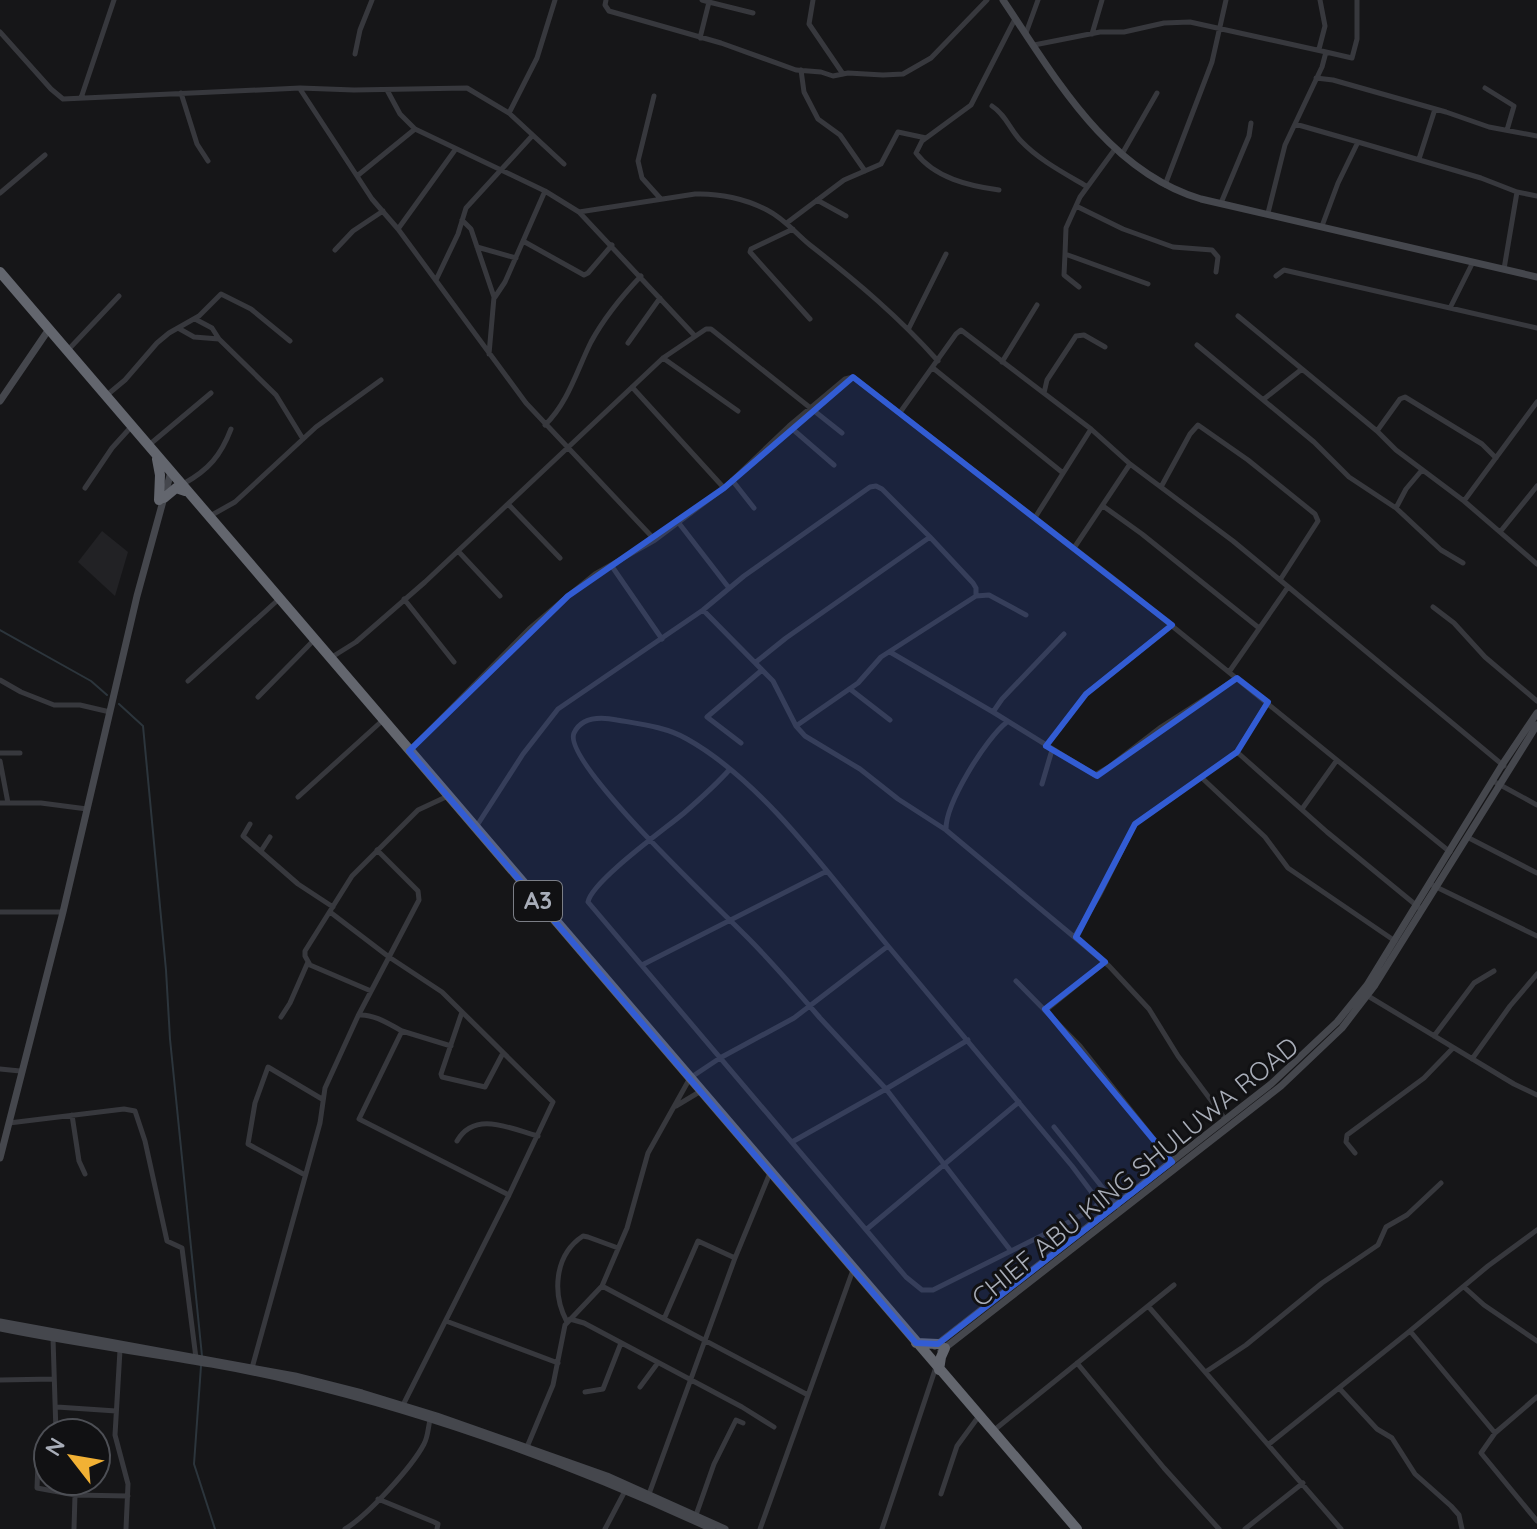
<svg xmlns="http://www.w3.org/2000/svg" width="1537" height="1529" font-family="Quicksand,sans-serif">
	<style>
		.built { fill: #222225 }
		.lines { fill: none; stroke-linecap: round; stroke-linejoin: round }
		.stream { stroke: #2c353c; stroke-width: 2 }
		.street { stroke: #37383d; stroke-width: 5 }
		.secondary { stroke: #45474d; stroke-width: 7 }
		.highway { stroke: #63666e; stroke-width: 10 }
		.marked { fill: #325cd3; fill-opacity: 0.2; stroke: #325cd3; stroke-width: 6; stroke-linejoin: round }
		.labels { text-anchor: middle; stroke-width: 6; stroke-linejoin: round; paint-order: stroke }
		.shield { fill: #111113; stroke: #7b7e86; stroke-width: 2 }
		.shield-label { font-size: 24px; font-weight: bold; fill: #a8adb8 }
		.street-label { font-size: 26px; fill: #a8adb8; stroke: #111113 }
	</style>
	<rect width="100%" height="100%" fill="#161618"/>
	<!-- built -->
	<path class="built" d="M 102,531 L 128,552 L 115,596 L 78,562 Z"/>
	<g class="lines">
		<!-- stream -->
		<path class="stream" d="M 0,630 L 91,681 L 107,695
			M 119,704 L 143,726 L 166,970 L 170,1039 L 202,1356
			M 201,1366 L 194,1464 L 215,1529"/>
		<!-- street -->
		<path class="street" d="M 606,0 L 605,5 L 609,11 L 721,43 L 796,70 L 821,72 L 833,76 L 848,73 L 883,75 L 903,74 L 931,58 L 987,0
			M 813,0 L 809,24 L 843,74
			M 709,2 L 753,13
			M 0,32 L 51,89 L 63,99 L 300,88 L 354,90 L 467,88 L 509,113 L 564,164
			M 1026,33 L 1038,0
			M 1092,34 L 1102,0
			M 700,38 L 709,2 L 702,0
			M 1034,45 L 1100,32 L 1124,32 L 1164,23 L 1190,22 L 1326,52 L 1322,67 L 1285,145 L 1268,213
			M 1319,49 L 1325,26 L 1320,0
			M 1326,52 L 1352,58 L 1357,39 L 1357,0
			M 355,54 L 360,30 L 372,0
			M 801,70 L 804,92 L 818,119 L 840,135 L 865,171
			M 1316,78 L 1333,80 L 1446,112 L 1489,127 L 1537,136
			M 1485,88 L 1514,106 L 1507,130
			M 300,89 L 372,199 L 398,229 L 526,403 L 655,540
			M 387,90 L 400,114 L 415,129 L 545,191 L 579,212 L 695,336
			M 181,93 L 197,144 L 208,161
			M 654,96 L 638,161 L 642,178 L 660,198
			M 81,98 L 114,0
			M 992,106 C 1006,115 1010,130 1021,141 C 1039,160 1064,173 1086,186
			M 509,113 L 537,58 L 555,0
			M 1295,124 L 1358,142 L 1338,183 L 1322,226
			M 1358,142 L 1481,178 L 1517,192 L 1504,269
			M 1115,149 L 1080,197 L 1066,228 L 1065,254 L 1148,284
			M 1122,154 L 1157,93
			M 1419,159 L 1435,109
			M 357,176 L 415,129
			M 1165,185 L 1212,62 L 1226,0
			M 999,190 C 969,186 935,178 916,153 L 922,141 L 971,105 L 1015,19
			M 1517,192 L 1537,196
			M 0,193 L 45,155
			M 817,200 L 846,216
			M 1221,203 L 1249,136 L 1251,123
			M 1076,206 L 1123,229 L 1173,247 L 1212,250 L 1218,257 L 1216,272
			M 579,212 L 695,194 C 719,193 746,199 767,210 C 785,219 795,233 810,245 C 856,281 899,317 938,361
			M 462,220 L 471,229 L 494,297 L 489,354
			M 788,222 L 844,180 L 881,164 L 898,132 L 926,138
			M 398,229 L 455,150
			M 793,229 L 751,249 L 750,252 L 810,319
			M 523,241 L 584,275 L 588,273 L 612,245
			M 477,247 L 516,258
			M 335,250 L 353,231 L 383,211
			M 1065,254 L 1064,275 L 1079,287
			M 1276,276 L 1284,270 L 1450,308 L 1473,262
			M 436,280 L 458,234 L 466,208 L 532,136
			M 495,297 L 505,282 L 545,191
			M 1450,308 L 1537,328
			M 1238,316 L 1377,431 L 1396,450 L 1464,501 L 1537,564
			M 195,319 L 212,328 L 219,339 L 276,395 L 303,439
			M 178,328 L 194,337 L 219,339
			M 909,328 L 946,254
			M 628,343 L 660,298
			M 1197,345 L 1314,442 L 1349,477 L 1396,508 L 1441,550 L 1463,563
			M 68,350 L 119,296
			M 663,358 L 738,411
			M 1002,362 L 1037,305
			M 933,368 L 1063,473
			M 632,387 L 724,488
			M 1044,393 L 1047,380 L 1076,336 L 1084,335 L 1105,347
			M 107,395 L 125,380 L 157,343 L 169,333 L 199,316 L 221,294 L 251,309 L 290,341
			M 1264,399 L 1302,369
			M 901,411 L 956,334 L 961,330 L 1091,429 L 1130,464 L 1233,541 L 1280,580 L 1318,521 L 1315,514 L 1248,460 L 1198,425 L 1190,434 L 1161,487
			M 545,425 C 568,403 577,370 591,342 C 604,318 622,296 641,276
			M 789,426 L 834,465
			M 1377,431 L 1400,399 L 1405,397 L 1482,444 L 1496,458
			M 149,445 L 211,393
			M 732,480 L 754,508
			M 183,484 C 209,470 221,455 231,429
			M 85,488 L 112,448 L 131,427
			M 1464,501 L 1537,402
			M 508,504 L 560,558
			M 1103,506 L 1142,534 L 1259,628
			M 1396,508 L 1406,489 L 1422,470
			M 210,516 L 235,502 L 316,427 L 381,380
			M 1036,516 L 1091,429
			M 678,522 L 729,588
			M 1500,532 L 1537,486
			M 930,537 L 973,583 L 976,588 L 976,596
			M 1074,548 L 1130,464
			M 458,551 L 500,596
			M 611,565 L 662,639
			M 1280,580 L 1504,766
			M 404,599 L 454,662
			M 1433,607 L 1454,623 L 1485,657 L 1537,701
			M 703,610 L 773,681 L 796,726 L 805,736 L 860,769 L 898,799 L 946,830 L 1109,966 L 1149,1009 L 1178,1056 L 1225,1119
			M 1064,634 L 1002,699 L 993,712 L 1095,775 L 1109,767 L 1161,727 L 1237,678
			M 890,652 L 993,712
			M 332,657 L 356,642 L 425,582 L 663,358 L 706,329 L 711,329 L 842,433
			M 1229,672 L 1288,587
			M 0,680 L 21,692 L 54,705 L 80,705 L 110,712
			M 188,681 L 279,599
			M 850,689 L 890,720
			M 258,697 L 314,640
			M 796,726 L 858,683 L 881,657 L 976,596 L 989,595 L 1026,615
			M 741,743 L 707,717 L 762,670
			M 1046,746 L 1086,694 L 1172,625
			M 410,750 L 529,629 L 568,596 L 595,574 L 655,540 L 724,488 L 789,426 L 845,379 L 853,377 L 1118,582 L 1450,852
			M 1237,752 L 1327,832 L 1422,910
			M 0,753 L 20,753
			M 0,761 L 8,803
			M 730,769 C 716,785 700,799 684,813 C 665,829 592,881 588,902 L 906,1277 L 922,1290 L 933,1290 L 1071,1221 L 1095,1207 L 1099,1202 L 1072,1166 L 888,946
			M 1202,778 L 1265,837 L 1288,868 L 1395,941
			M 1493,781 L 1537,805
			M 1042,784 L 1052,750
			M 298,797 L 383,720
			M 0,803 L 41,803 L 87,809
			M 1302,809 L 1337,760
			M 250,824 L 243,836 L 298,884 L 333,907
			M 476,827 L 523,754 L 558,709 L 703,610 L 744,576 L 870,487 L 876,486 L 882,489 L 930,537 L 786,638 L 756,662
			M 946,830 C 945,804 986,738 1007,722
			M 1467,837 L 1537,873
			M 261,851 L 270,837
			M 1430,884 L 1537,936
			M 0,912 L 63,912
			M 330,912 L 389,957 L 442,992 L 553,1102 L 509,1195
			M 1075,936 L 1100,894 L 1135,824 L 1237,752 L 1267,703
			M 642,965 L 827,871
			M 1016,981 L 1080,1046 L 1172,1162
			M 371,991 L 310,965 L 305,956 L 305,951 L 352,876 L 418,810 L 448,796
			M 1368,996 L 1514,1084 L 1537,1095
			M 1046,1010 L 1105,962
			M 462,1012 L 441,1074 L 442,1077 L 485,1087 L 503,1053
			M 359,1015 C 374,1014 389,1024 402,1031 L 359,1119 L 509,1195 L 403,1405
			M 281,1017 L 290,1003 L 308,962
			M 402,1031 L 451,1046
			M 1434,1036 L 1474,983 L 1494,971
			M 968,1040 L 886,1089 L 1011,1251
			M 1472,1059 L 1510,1006 L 1537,974
			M 0,1069 L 20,1071
			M 676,1106 L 701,1091
			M 72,1115 L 79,1161 L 85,1174
			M 9,1123 L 124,1109 L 135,1111 L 145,1141 L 167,1241 L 182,1248 L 196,1358
			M 1054,1127 L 1118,1207
			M 457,1141 C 475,1110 511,1129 538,1136
			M 1355,1153 L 1346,1142 L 1347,1135 L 1424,1078 L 1453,1048
			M 305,1175 L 248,1144 L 255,1103 L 268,1067 L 322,1099
			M 867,1229 L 1019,1102
			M 602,1286 L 627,1228 L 648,1153 L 690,1078 L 720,1058 L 794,1018 L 888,946 C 832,879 764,782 687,739 C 667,727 640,724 617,720 C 602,717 582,716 574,733 C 561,762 722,911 747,937 C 773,963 796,990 820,1018 L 886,1089 L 792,1142
			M 1464,1287 L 1484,1305 L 1537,1341
			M 1148,1306 L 1341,1529
			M 570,1319 L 584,1323 L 742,1407 L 774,1427
			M 664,1319 L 698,1241 L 735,1258
			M 446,1321 L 558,1363
			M 567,1322 C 552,1294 554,1255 583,1236 L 588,1237 L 618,1248
			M 1410,1331 L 1488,1266 L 1537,1230
			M 53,1338 L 56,1433
			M 120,1350 L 115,1435 L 128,1484 L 126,1529
			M 1077,1363 L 1164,1468 L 1219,1529
			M 252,1368 L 320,1123 L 325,1088 L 358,1016 L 419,900 L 418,891 L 377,850
			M 1207,1371 L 1246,1345 L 1322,1283 L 1378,1245 L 1386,1227 L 1407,1215 L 1441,1183
			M 0,1380 L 54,1379
			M 640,1387 L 657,1364
			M 1339,1388 L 1377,1429 L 1392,1438 L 1415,1474 L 1451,1506 L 1459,1515 L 1462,1529
			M 585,1392 L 603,1389 L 621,1343
			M 1537,1397 L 1495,1433 L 1481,1453 L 1537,1521
			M 57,1407 L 116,1411
			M 993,1431 L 1174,1285
			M 1269,1444 L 1410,1331 L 1495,1433
			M 96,1446 L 99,1450 L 99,1468
			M 527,1447 L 553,1385 L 565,1325 L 602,1286 L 808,1395
			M 38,1462 L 37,1488 L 75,1495
			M 649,1494 L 735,1258 L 770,1173
			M 941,1494 L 957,1446 L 979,1416
			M 378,1499 L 434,1522 L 438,1524 L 437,1529
			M 696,1515 L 714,1464 L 736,1420 L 743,1423
			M 74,1529 L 75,1495 L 128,1496
			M 345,1529 C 367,1516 412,1467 424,1444 C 428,1437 428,1428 430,1420
			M 605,1529 L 625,1491
			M 760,1529 L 853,1270
			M 882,1529 L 936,1367
			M 1245,1529 L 1303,1483"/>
		<!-- secondary -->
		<path class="secondary" d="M 1003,0 C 1055,77 1107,171 1201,199 L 1537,277
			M 0,401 L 49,329
			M 0,1158 L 63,912 L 137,596 L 171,472
			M 0,1322 L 295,1376 L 362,1393 L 437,1416 L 607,1476 L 725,1529
			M 0,1328 C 97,1348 197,1358 294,1381 C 437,1415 578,1467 712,1529
			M 935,1346 L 1271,1084 L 1337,1022 L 1367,985 L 1502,765 L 1537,713
			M 941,1351 L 1281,1086 L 1342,1028 L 1375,985 L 1537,725"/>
		<!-- highway -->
		<path class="highway" d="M 0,272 L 1077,1529
			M 157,459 L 160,475 L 159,500
			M 164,498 L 176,488 L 185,491
			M 916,1343 L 938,1344
			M 939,1370 L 941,1357 L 945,1348"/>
	</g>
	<!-- marked area -->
	<path class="marked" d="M 853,377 L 1172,625 L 1086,694 L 1046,746 L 1097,776 L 1237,678 L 1268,702 L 1237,752 L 1135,824 L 1076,937 L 1105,962 L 1045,1009 L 1172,1162 L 938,1344 L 916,1343 L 409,751 L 568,596 L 724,488 Z"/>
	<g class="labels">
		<!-- shield labels -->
		<rect class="shield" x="514" y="881" width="48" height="40" rx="6"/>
		<g class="shield-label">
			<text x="538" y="909">A3</text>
		</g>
		<!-- street labels -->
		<g class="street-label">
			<text transform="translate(1135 1172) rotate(-39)" y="9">CHIEF ABU KING SHULUWA ROAD</text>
		</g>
	</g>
	<!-- north arrow -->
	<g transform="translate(72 1457) rotate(301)"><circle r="38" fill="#111113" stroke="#4d4f55" stroke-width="2"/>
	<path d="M0-6L14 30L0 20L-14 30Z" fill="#f2b134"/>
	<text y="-12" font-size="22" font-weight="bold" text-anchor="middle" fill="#a8adb8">N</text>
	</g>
</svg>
